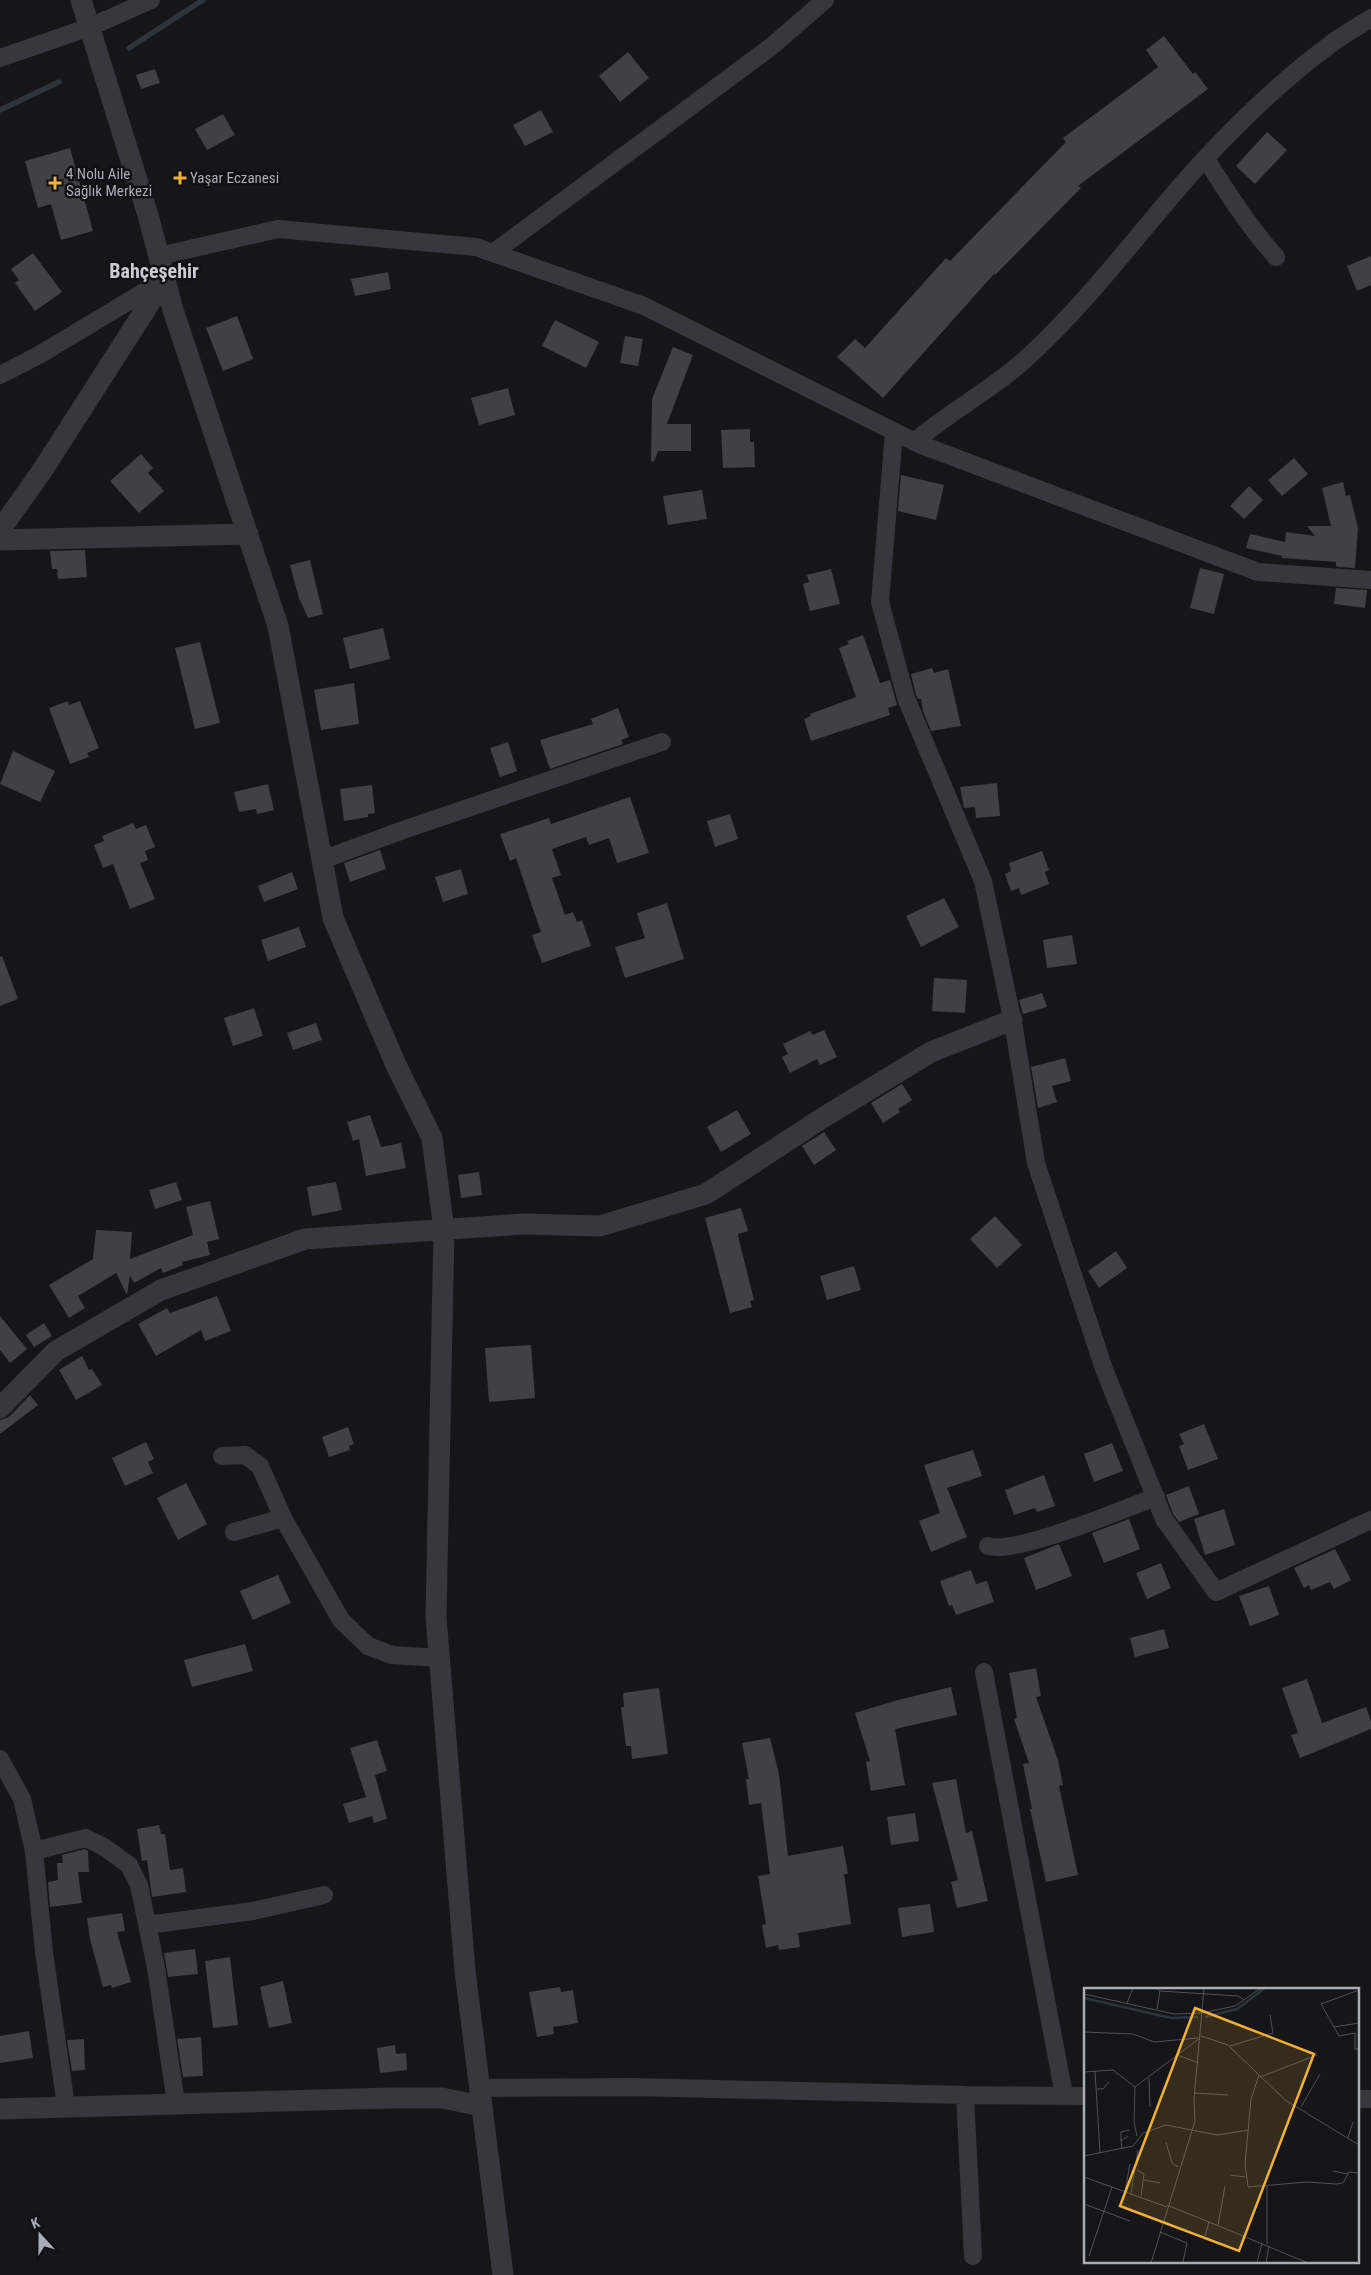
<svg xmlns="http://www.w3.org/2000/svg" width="1371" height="2275" font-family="'Roboto Condensed',sans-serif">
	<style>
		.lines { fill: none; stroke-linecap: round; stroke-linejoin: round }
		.stream { stroke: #2c353c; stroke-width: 5.5 }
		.building { fill: #404145 }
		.minor { stroke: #37383d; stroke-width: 18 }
		.tertiary { stroke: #37383d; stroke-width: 21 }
		.poi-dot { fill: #f2b134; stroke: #111113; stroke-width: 2 }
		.labels { text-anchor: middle; stroke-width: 5; stroke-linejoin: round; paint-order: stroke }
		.poi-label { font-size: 15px; fill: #a8adb8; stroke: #111113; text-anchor: start }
		.district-label { font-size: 20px; font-weight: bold; fill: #c9ccd4; stroke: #111113 }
		.inset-river { fill: none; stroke: #2c353c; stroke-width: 2.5 }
		.inset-road { fill: none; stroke: #505258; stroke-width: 1 }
		.view { fill: #f2b134; fill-opacity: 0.15; stroke: #f2b134; stroke-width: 2.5 }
		.inset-edge { fill: none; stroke: #a8adb8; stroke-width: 2.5 }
	</style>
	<rect width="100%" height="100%" fill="#161618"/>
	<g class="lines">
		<!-- stream -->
		<path class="stream" d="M 129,48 L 203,0
			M 0,110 L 59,82"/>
	</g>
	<!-- building -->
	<path class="building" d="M 1164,36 L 1193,74 L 1195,72 L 1208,89 L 1078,186 L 1081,188 L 995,275 L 994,274 L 883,398 L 837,357 L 855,339 L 865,348 L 946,258 L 950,261 L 1066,142 L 1063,138 L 1158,67 L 1146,50 Z
		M 628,52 L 649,78 L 620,102 L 599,76 Z
		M 155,69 L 160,83 L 141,89 L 136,75 Z
		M 541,110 L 553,132 L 525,146 L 513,125 Z
		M 223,114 L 235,135 L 207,150 L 195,129 Z
		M 1267,132 L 1287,150 L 1255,184 L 1236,166 Z
		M 70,148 L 93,231 L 61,240 L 51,204 L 38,208 L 25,161 Z
		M 33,253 L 62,292 L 35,311 L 15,283 L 19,280 L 11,269 Z
		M 1371,256 L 1371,285 L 1357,291 L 1347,266 Z
		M 388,272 L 391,289 L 355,296 L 351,279 Z
		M 237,316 L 253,359 L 223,371 L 206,328 Z
		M 555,320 L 599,342 L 586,368 L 542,346 Z
		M 625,336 L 643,339 L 638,366 L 620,363 Z
		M 673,347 L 693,355 L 667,424 L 691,424 L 691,451 L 658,451 L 654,462 L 651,461 L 652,399 Z
		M 508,388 L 515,415 L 479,425 L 471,398 Z
		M 750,429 L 750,442 L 754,442 L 755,467 L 723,468 L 721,430 Z
		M 141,454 L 153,468 L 148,473 L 164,491 L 139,513 L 110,481 Z
		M 1294,458 L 1308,474 L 1282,496 L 1268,480 Z
		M 901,475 L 944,485 L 936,520 L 898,511 Z
		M 1343,482 L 1346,496 L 1350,495 L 1358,528 L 1355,568 L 1339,567 L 1336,566 L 1336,562 L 1282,558 L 1282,556 L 1246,548 L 1250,534 L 1285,542 L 1286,532 L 1315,536 L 1307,526 L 1331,526 L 1322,488 Z
		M 1249,486 L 1263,500 L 1244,519 L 1230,506 Z
		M 702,490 L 707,519 L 668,525 L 663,496 Z
		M 85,550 L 87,577 L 58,579 L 57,569 L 52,569 L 50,551 Z
		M 310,560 L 323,614 L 308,618 L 299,598 L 290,565 Z
		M 1200,568 L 1224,574 L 1214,614 L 1190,608 Z
		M 831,569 L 840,604 L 810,611 L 803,584 L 809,582 L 807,575 Z
		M 1336,588 L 1367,590 L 1365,608 L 1334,604 Z
		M 383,628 L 390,659 L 350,669 L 343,638 Z
		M 863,635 L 880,683 L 890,680 L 897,705 L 888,708 L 890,715 L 811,741 L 804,719 L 811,716 L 810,714 L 856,697 L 839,648 L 849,644 L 847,641 Z
		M 200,642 L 220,723 L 195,729 L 175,648 Z
		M 932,668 L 934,673 L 948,669 L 961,726 L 931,731 L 923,711 L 921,699 L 918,699 L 916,695 L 911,674 Z
		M 354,683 L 359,724 L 321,730 L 314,690 Z
		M 68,701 L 69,705 L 80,701 L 99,748 L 87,753 L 89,757 L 70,764 L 49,708 Z
		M 618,708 L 629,737 L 621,740 L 623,744 L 550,769 L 540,740 L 593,724 L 591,719 Z
		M 508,742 L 517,771 L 500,777 L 490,748 Z
		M 13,751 L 55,771 L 40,802 L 0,784 Z
		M 997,783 L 1000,816 L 976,818 L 975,807 L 964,808 L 960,787 Z
		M 268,784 L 274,810 L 257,814 L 256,809 L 239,812 L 234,792 Z
		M 372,785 L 375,813 L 368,814 L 368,817 L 344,821 L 340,789 Z
		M 630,797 L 649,853 L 617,863 L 609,838 L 589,845 L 586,837 L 552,849 L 561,875 L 552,878 L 565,915 L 573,912 L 577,922 L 582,920 L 591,946 L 542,963 L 532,935 L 541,932 L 532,906 L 516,858 L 510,861 L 500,834 L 549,818 L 551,824 Z
		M 730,814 L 738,839 L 715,847 L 707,821 Z
		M 133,823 L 136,829 L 146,825 L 155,847 L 145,851 L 148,860 L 140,863 L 155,899 L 130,909 L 113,864 L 103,868 L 94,845 L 104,841 L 102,836 Z
		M 380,850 L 386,869 L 350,882 L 344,863 Z
		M 1042,851 L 1049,870 L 1045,872 L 1049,884 L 1021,895 L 1019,888 L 1011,891 L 1005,874 L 1011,871 L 1009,863 Z
		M 461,869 L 468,894 L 443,902 L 435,877 Z
		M 292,872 L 298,889 L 264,902 L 258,886 Z
		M 944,898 L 959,927 L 921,947 L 906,916 Z
		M 667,903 L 684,959 L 625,978 L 615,947 L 645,938 L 637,913 Z
		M 299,927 L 306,947 L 268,961 L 261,940 Z
		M 1072,935 L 1077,964 L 1047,968 L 1043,940 Z
		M 2,956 L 18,999 L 0,1006 L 0,957 Z
		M 934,978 L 967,980 L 965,1013 L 932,1011 Z
		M 1042,993 L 1047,1007 L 1023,1014 L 1019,1000 Z
		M 254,1008 L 263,1036 L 233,1046 L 224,1018 Z
		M 316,1023 L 322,1040 L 293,1050 L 287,1033 Z
		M 824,1030 L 837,1057 L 820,1065 L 817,1059 L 790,1073 L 782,1057 L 788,1054 L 783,1044 L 810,1031 L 813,1035 Z
		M 1065,1058 L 1071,1081 L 1052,1086 L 1057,1102 L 1038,1108 L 1031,1067 Z
		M 902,1084 L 912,1100 L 898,1109 L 900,1112 L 883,1123 L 871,1103 Z
		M 737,1110 L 751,1134 L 721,1152 L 707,1127 Z
		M 370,1115 L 381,1147 L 401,1143 L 406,1168 L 366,1176 L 359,1139 L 353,1141 L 347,1122 Z
		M 824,1132 L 836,1150 L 814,1165 L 802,1146 Z
		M 479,1172 L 482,1195 L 461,1198 L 458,1175 Z
		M 176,1182 L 182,1200 L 155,1209 L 149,1190 Z
		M 336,1182 L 342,1210 L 312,1216 L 307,1187 Z
		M 210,1201 L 219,1239 L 207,1242 L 210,1255 L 182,1262 L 183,1265 L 163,1273 L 161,1268 L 134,1283 L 130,1275 L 127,1295 L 116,1273 L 78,1296 L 85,1308 L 69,1318 L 49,1285 L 93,1259 L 96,1230 L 132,1232 L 130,1259 L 193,1235 L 186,1207 Z
		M 741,1208 L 748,1231 L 738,1234 L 739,1240 L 754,1300 L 750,1301 L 752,1307 L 730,1313 L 705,1218 Z
		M 995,1216 L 1022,1245 L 997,1268 L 970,1239 Z
		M 1116,1251 L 1127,1268 L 1099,1288 L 1088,1271 Z
		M 854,1266 L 861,1290 L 827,1300 L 820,1276 Z
		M 217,1296 L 231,1331 L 205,1341 L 201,1330 L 156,1356 L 138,1324 L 167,1308 L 170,1313 Z
		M 0,1316 L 27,1349 L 10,1363 L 0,1350 Z
		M 44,1323 L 52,1336 L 34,1347 L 26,1335 Z
		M 531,1345 L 535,1398 L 489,1402 L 485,1348 Z
		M 82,1356 L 89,1370 L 92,1369 L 102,1385 L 76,1400 L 59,1370 Z
		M 30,1395 L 38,1405 L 0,1434 L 0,1420 L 9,1417 Z
		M 1204,1424 L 1218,1459 L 1188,1470 L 1179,1446 L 1184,1444 L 1179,1434 Z
		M 348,1427 L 354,1444 L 349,1446 L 350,1450 L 329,1457 L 322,1437 Z
		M 146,1442 L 154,1459 L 148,1462 L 153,1473 L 125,1486 L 112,1458 Z
		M 1112,1443 L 1123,1471 L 1094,1482 L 1084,1454 Z
		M 973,1450 L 982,1476 L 947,1488 L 967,1537 L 931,1552 L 919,1521 L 940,1513 L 924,1465 Z
		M 1044,1475 L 1055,1506 L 1037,1512 L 1035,1508 L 1014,1515 L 1005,1490 Z
		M 186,1483 L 207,1524 L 178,1540 L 157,1498 Z
		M 1189,1486 L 1199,1514 L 1179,1522 L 1173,1514 L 1166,1495 Z
		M 1224,1509 L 1235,1545 L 1205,1555 L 1194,1519 Z
		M 1129,1519 L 1140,1549 L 1104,1563 L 1092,1533 Z
		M 1059,1544 L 1072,1576 L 1036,1590 L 1024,1558 Z
		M 1335,1549 L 1351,1580 L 1334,1589 L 1330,1582 L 1311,1590 L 1309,1585 L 1304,1588 L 1294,1568 Z
		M 1161,1563 L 1171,1588 L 1147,1599 L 1136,1573 Z
		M 971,1570 L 976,1584 L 987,1581 L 994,1602 L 956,1615 L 952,1605 L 949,1606 L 940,1581 Z
		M 278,1575 L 291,1603 L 253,1620 L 240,1591 Z
		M 1269,1586 L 1279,1615 L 1250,1626 L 1239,1596 Z
		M 1164,1629 L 1169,1648 L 1135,1657 L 1130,1638 Z
		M 245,1644 L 253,1671 L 192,1687 L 184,1660 Z
		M 1036,1668 L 1041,1696 L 1036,1697 L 1058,1760 L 1063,1785 L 1059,1786 L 1078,1875 L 1046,1882 L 1030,1809 L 1032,1809 L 1023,1764 L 1029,1763 L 1014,1719 L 1017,1718 L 1009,1673 Z
		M 1307,1679 L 1322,1723 L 1366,1707 L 1371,1721 L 1371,1729 L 1300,1758 L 1291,1735 L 1298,1733 L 1282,1688 Z
		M 951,1687 L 957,1715 L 895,1729 L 905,1785 L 871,1791 L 866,1762 L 870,1761 L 855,1713 L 898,1700 Z
		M 659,1688 L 668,1754 L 632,1759 L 631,1746 L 626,1746 L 621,1707 L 624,1707 L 623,1693 Z
		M 770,1738 L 779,1774 L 788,1856 L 843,1846 L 848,1874 L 844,1874 L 851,1924 L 798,1933 L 800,1947 L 779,1950 L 778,1945 L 766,1948 L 762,1925 L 766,1924 L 758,1876 L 770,1874 L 761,1803 L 749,1805 L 746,1779 L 749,1779 L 742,1743 Z
		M 377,1740 L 387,1771 L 375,1775 L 387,1819 L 374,1823 L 372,1816 L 349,1823 L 343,1804 L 366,1797 L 350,1748 Z
		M 956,1779 L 966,1833 L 972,1831 L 988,1901 L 957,1908 L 951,1882 L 958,1880 L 932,1783 Z
		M 915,1813 L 919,1841 L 891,1845 L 887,1817 Z
		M 159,1825 L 161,1834 L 165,1834 L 170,1870 L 183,1868 L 186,1892 L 152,1897 L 147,1860 L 142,1861 L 137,1829 Z
		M 85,1849 L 88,1851 L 89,1872 L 78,1872 L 82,1903 L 50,1907 L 48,1882 L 58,1880 L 57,1863 L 63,1863 L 62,1855 Z
		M 930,1904 L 934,1932 L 902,1937 L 898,1908 Z
		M 122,1913 L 125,1931 L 117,1932 L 131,1982 L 112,1988 L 111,1985 L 103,1987 L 90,1939 L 87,1918 Z
		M 195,1949 L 198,1974 L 168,1977 L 164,1953 Z
		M 230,1957 L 238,2025 L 213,2028 L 205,1961 Z
		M 283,1981 L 292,2023 L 269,2028 L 260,1987 Z
		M 560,1987 L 561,1992 L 573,1990 L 578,2023 L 553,2027 L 554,2034 L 537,2037 L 529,1992 Z
		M 29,2031 L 33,2058 L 0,2063 L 0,2036 Z
		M 201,2037 L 203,2076 L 183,2077 L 177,2039 Z
		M 84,2039 L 85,2070 L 72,2071 L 67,2040 Z
		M 395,2045 L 396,2054 L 406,2053 L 407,2070 L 380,2073 L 377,2048 Z"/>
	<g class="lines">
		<!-- minor -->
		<path class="minor" d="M 0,58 L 90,27 L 151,0
			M 1206,159 C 1227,193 1249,227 1276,257
			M 493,253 L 772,46 L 825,0
			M 159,256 L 278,229 L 476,247 L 644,306 L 919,444 L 1258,572 L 1371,580
			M 0,375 L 39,355 L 164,280
			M 894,432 L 880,602 L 906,698 L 983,881 L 1014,1028 L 1036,1163 L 1104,1369 L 1164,1519 L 1216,1592 L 1371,1520
			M 914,442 C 950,411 994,389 1029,356 C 1092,298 1142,228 1199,165 C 1238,123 1281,81 1327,47 C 1340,36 1356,28 1371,18
			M 322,860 L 403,830 L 662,742
			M 222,1456 L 245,1455 L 260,1466 L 283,1518 L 341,1620 L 368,1646 L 392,1655 L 439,1658
			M 234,1532 L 283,1518
			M 988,1546 C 1016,1555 1123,1509 1156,1497
			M 984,1672 L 1064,2095
			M 0,1759 L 22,1799 L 34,1851 L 44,1952 L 66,2106
			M 34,1851 L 86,1838 L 104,1847 L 129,1865 L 139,1885 L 156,1968 L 176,2103
			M 147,1925 L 253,1911 L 324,1895
			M 480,2088 L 634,2087 L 965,2095 L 973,2256
			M 965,2095 L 1085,2096
			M 1357,2099 L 1371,2099"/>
		<!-- tertiary -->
		<path class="tertiary" d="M 81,0 L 148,215 L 173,310 L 278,626 L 333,918 L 396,1065 L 432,1138 L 444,1230 L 436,1617 L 465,1971 L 503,2275
			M 0,530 L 42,471 L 165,279
			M 0,540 L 248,534
			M 0,1408 L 56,1351 L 161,1290 L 305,1239 L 524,1224 L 600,1226 L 706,1194 L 824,1117 L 931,1052 L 1012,1020
			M 0,2109 L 391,2098 L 442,2098 L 482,2106"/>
	</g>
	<!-- markers -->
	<g class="poi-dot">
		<path d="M177.5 170.5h5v5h5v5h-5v5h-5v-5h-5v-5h5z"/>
		<path d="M52.5 175.5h5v5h5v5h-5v5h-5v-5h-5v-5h5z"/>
	</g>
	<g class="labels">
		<!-- poi labels -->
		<g class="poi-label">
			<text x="66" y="179">4 Nolu Aile<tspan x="66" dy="17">Sağlık Merkezi</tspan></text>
			<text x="190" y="183">Yaşar Eczanesi</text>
		</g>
		<!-- district labels -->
		<g class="district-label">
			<text x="154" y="278">Bahçeşehir</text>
		</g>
	</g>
	<!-- overview -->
	<g transform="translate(1084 1988)">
		<rect width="275" height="275" fill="#161618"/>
		<path class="inset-river" d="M 0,10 L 87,30 L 114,29M 121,29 L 153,21 L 181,0"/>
		<path class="inset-road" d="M 72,0 L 76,3 L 154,8 L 160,12M 275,2 L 237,16 L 250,39 L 275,35M 0,6 L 90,26 L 118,25 L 151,18 L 177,0M 43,15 L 49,0M 73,21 L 76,3M 250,39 L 255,48 L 271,45 L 271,61 L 275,61M 0,44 L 49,46 L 70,54 L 114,50M 117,48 L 144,57 L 201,112 L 275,157M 146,58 L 189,45 L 186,27M 93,67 L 115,75M 11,83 L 16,165M 0,84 L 29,82 L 51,99 L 116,50M 175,87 L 167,111 L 161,176 L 164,199 L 223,194 L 252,196 L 259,195 L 265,184 L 275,185M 176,89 L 233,67M 65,90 L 66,119M 51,99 L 50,134 L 53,148M 13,101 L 19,101 L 25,94M 111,105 L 144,107M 217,119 L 236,86M 264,150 L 269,134M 37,153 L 37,144 L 45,142M 82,154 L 88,175 L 94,179M 38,161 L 37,153 L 44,148M 0,168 L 49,158 L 59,145 L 82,137 L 133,147 L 165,142M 53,182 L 60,186 L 57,208M 249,183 L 264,186M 146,187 L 161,189M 0,189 L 83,219M 60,192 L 76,195M 41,203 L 46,176M 47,205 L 54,162M 0,216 L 46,233M 83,217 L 125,234 L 121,248M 125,234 L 224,275M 134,237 L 141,198M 76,244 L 103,255 L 99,274M 183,256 L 183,198M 5,268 L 28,199M 67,275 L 111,133 L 110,111 L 120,0M 173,275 L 178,255M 182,275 L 185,258"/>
		<path class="view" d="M 111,20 L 230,66 L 155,263 L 36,218 Z"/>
		<rect width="275" height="275" class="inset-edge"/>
	</g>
	<!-- north arrow -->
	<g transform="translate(40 2235) rotate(339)" stroke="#111113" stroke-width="4" paint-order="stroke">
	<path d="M0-4L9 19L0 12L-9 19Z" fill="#a8adb8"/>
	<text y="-8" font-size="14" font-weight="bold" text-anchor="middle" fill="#a8adb8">K</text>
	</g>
</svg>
